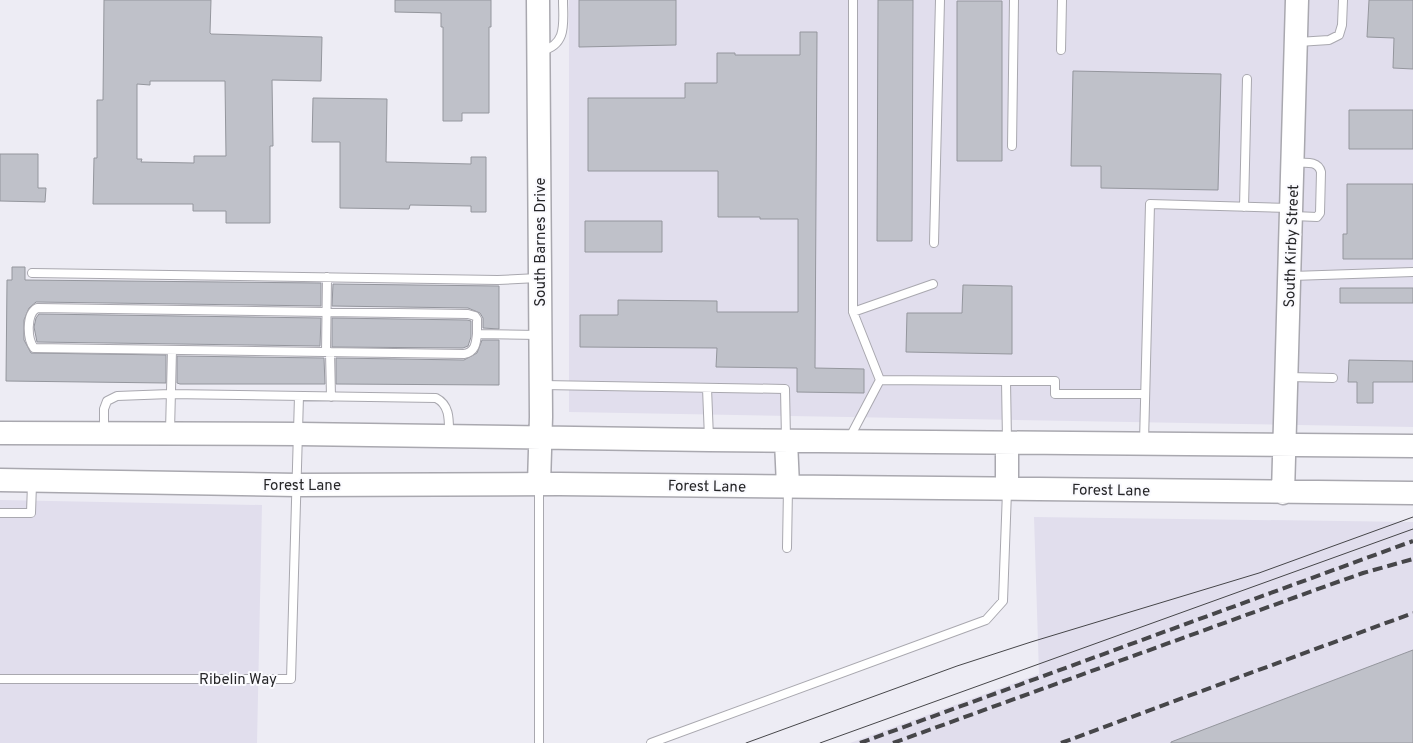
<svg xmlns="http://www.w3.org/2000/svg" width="1413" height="743" font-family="Overpass,sans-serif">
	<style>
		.built { fill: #e1deed }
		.building { fill: #bfc1c9; stroke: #94969d; fill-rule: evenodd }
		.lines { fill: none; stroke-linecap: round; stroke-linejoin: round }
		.lane-casing { stroke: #a9a8af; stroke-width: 10 }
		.secondary-casing { stroke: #a9a8af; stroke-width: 25 }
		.lane { stroke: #fff; stroke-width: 8 }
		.secondary { stroke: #fff; stroke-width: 22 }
		.tram { stroke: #464649; stroke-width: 1 }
		.rail { stroke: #464649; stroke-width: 4; stroke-dasharray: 10 5; stroke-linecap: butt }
		.labels { text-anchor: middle; stroke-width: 4; stroke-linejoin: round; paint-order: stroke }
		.street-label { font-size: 15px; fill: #262628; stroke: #fafafe }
	</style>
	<rect width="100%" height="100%" fill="#edecf4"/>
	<!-- built -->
	<path class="built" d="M 569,0 L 1413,0 L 1413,427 L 569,412 Z
		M 0,500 L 262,505 L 257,743 L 0,743 Z
		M 1034,517 L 1413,522 L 1413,743 L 850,743 L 1039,674 Z"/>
	<!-- building -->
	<path class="building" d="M 104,0 L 211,0 L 210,33 L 211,34 L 322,37 L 321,81 L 272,80 L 273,146 L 270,146 L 270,223 L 226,223 L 226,211 L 193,211 L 193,204 L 93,204 L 94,158 L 97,158 L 97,100 L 103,100 ZM 150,81 L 225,81 L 226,156 L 194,156 L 194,163 L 141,162 L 142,159 L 137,159 L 137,84 L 150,85 Z
		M 395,0 L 491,0 L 491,27 L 489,27 L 489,113 L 462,113 L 462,121 L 443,121 L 443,27 L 441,27 L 441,13 L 395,12 Z
		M 579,0 L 676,0 L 676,45 L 579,47 Z
		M 878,0 L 913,0 L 912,241 L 877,241 Z
		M 1369,0 L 1413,0 L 1413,69 L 1393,68 L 1394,38 L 1367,37 Z
		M 957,1 L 1002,1 L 1002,161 L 957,161 Z
		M 800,32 L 817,32 L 815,368 L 864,369 L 864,393 L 797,392 L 797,368 L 716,367 L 717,348 L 580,347 L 580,315 L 618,315 L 618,300 L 717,301 L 717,312 L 798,312 L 798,219 L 760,219 L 760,217 L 718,217 L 718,171 L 588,171 L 588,98 L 685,98 L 685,83 L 717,83 L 717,53 L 735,53 L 735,55 L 800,55 Z
		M 1073,71 L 1221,74 L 1218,190 L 1101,188 L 1101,166 L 1071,166 Z
		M 313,98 L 387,99 L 386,162 L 471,164 L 471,157 L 486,157 L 486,212 L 471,212 L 471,206 L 410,205 L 409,209 L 340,208 L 340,142 L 312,142 Z
		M 1349,110 L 1413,110 L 1413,149 L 1349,149 Z
		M 0,154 L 38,154 L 38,188 L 46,188 L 45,202 L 0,201 Z
		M 1347,184 L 1413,184 L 1413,259 L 1343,259 L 1343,234 L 1347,234 Z
		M 585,221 L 662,221 L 662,252 L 585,252 Z
		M 12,267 L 25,267 L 25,280 L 321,283 L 321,306 L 36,302 L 29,308 L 24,320 L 24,340 L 31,353 L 166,355 L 166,383 L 6,381 L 7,280 L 12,280 Z
		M 333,284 L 499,286 L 499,329 L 483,328 L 483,318 L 480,313 L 468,308 L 332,306 Z
		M 963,285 L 1012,286 L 1012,354 L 906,352 L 907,313 L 962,313 Z
		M 1340,288 L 1413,288 L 1413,303 L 1340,303 Z
		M 39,314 L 321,318 L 320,346 L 37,342 L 34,327 L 36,318 Z
		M 332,318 L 467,320 L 471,321 L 471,337 L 468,346 L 463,348 L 332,347 Z
		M 482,340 L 499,340 L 499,385 L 336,384 L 336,358 L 464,360 L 477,353 Z
		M 177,356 L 324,358 L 325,384 L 180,384 L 177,383 Z
		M 1349,360 L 1413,361 L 1413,382 L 1373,382 L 1373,403 L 1357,403 L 1357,382 L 1348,382 Z
		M 1413,650 L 1413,743 L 1171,743 L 1171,742 Z"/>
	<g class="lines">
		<!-- lane casing -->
		<g class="lane-casing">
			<path id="lane" d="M 853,0 L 853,312 L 880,380
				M 1298,42 L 1329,40 L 1339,35 L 1342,25 L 1343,0
				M 1061,50 L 1062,0
				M 541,51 C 568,45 563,22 563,0
				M 1012,146 L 1014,0
				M 1244,207 L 1247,79
				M 1294,216 L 1317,217 L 1320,213 L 1321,172 C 1318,160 1305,163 1294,163
				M 934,243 L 940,0
				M 32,273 L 498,280 L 538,278
				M 1292,276 L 1413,272
				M 853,312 L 933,284
				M 477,334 C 476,344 475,352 464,354 L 34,348 C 27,339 26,314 37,308 L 468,314 L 475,316 L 477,319 L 477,334 L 538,335
				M 326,352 L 327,277
				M 330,352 L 331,397
				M 1289,377 L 1333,378
				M 1006,381 L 1055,381 L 1055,394 L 1144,394
				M 543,385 L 785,389 L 786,439
				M 707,388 L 709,438
				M 170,431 L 172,350
				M 104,432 L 104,409 L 107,401 L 117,396 L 170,394 L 436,398 C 450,405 449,420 449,434
				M 850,437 L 880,380 L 1006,381 L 1007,441
				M 1144,442 L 1150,204 L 1290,208
				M 0,513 L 31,513 L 32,484
				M 787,548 L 788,488
				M 0,679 L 291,679 L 299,396
				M 539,743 L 539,486
				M 651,743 L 986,620 L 1003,601 L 1007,491"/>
		</g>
		<!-- secondary casing -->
		<g class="secondary-casing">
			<path id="secondary" d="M 538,0 L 541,417 L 539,484
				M 0,433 L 299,434 L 709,440 L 1413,446
				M 786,441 L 788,486
				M 0,480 L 297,485 L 559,484 L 1413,493
				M 1007,489 L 1007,443
				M 1283,493 L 1297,0"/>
		</g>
		<!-- lane -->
		<use href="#lane" class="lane"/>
		<!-- secondary -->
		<use href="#secondary" class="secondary"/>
		<!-- tram -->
		<path class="tram" d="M 746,743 L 957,666 L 1031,642 L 1259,573 L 1413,517
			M 820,743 L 1413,529"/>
		<!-- rail -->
		<path class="rail" d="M 860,743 L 1413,541
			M 893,743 L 1329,585 L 1363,573 L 1413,559
			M 1061,743 L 1413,613"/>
	</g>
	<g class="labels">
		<!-- street labels -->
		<g class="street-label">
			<text transform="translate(540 242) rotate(-90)" y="5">South Barnes Drive</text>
			<text transform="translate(1291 246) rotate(-88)" y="5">South Kirby Street</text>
			<text x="302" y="490">Forest Lane</text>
			<text transform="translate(707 486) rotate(1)" y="5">Forest Lane</text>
			<text transform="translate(1111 490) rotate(1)" y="5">Forest Lane</text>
			<text x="238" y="684">Ribelin Way</text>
		</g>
	</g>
</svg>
